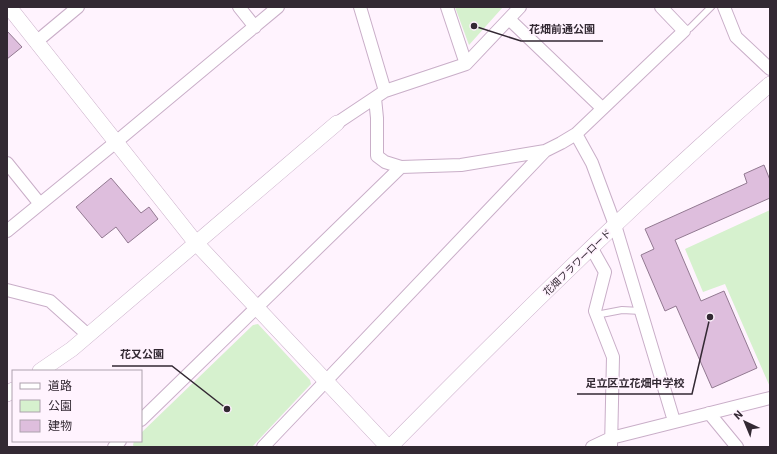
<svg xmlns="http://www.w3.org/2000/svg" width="777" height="454" font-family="Barlow,'Noto Sans JP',sans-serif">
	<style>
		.green { fill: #d6f1ce }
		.building { fill: #debedd; stroke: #927991 }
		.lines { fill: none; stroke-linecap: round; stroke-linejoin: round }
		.service-casing { stroke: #c9aec8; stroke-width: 8 }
		.minor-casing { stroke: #c9aec8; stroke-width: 14 }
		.tertiary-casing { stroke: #c9aec8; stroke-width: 16 }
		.service { stroke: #fff; stroke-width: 6 }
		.minor { stroke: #fff; stroke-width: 12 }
		.tertiary { stroke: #fff; stroke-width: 15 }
		.labels { text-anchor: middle; stroke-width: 3.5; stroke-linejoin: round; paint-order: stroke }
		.street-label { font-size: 10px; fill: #332933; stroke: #fff3fe }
		.leader { fill: none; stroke: #332933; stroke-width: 1.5 }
		.callout-dot { fill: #332933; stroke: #fff3fe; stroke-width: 1.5 }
		.callout-label { font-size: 11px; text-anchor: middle; font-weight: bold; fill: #332933; stroke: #fff3fe; stroke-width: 3.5; stroke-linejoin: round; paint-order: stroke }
	</style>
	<rect width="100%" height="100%" fill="#fff3fe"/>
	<!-- green -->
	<path class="green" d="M 455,7 L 503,7 L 469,45 Z
		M 770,210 L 770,387 L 725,284 L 703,292 L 685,249 Z
		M 258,324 L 310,380 L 311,384 L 252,447 L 134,447 L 133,445 L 134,441 L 141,441 L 141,433 L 253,325 Z"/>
	<!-- building -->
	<path class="building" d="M 7,31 L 22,47 L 7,59 Z
		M 764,165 L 770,180 L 770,198 L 675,240 L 701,301 L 724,291 L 757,368 L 712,388 L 676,306 L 665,311 L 641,255 L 654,249 L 645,229 L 747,183 L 744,174 Z
		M 111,178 L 141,213 L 149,207 L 158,219 L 128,243 L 116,227 L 102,238 L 76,207 Z"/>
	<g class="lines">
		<!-- service casing -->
		<g class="service-casing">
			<path id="service" d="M 684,31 L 690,28 L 711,7
				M 596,315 L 622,310 L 641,311"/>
		</g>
		<!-- minor casing -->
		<g class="minor-casing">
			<path id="minor" d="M 239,7 L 255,27
				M 360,7 L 385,91
				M 447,7 L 466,64
				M 724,7 L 736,37 L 770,69
				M 509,19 L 602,108
				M 36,42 L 78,7
				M 375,98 L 377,118 L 377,156 L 385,162 L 401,167 L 461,165 L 545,151 L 561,143 L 576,134 L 684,31 L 661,7
				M 337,123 L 385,91 L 466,64 L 520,7
				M 576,134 L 592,163 L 615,225 L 674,421
				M 7,163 L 40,204
				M 7,231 L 116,142 L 278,7
				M 591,247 L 605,272 L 595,311 L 613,357 L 611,447
				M 7,290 L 50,301 L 88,335
				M 709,413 L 737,447
				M 141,420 L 401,167
				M 114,447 L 120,441
				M 263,447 L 545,151
				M 592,447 L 611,438 L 770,398"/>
		</g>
		<!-- tertiary casing -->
		<g class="tertiary-casing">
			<path id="tertiary" d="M 9,7 L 196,243 L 388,447
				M 40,371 L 72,349 L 337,123
				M 7,394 L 13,390
				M 390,447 C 513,322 638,199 770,84"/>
		</g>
		<!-- service -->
		<use href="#service" class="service"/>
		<!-- minor -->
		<use href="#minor" class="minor"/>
		<!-- tertiary -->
		<use href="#tertiary" class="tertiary"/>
	</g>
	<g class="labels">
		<!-- street labels -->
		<g class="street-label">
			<text transform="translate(577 262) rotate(-44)" y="4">花畑フラワーロード</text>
		</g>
	</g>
	<!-- callouts -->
	<path class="leader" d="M474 26L521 41H603M227 409L172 366H112M710 317L692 394H577"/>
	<g class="callout-dot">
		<circle cx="474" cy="26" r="4"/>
		<circle cx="227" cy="409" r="4"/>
		<circle cx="710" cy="317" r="4"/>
	</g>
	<g class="callout-label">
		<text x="562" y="33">花畑前通公園</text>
		<text x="142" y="358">花又公園</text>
		<text x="635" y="387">足立区立花畑中学校</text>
	</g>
	<!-- border -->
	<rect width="777" height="454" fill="none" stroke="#332933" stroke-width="16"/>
	<!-- legend -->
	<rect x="12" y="370" width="130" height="72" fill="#fff3fe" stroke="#ada2ad"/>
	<rect x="20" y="383" width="20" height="6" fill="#ffffff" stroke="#ada2ad"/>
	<text x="48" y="390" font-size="12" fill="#332933">道路</text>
	<rect x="20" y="400" width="20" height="12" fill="#d6f1ce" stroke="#ada2ad"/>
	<text x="48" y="410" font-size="12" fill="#332933">公園</text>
	<rect x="20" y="420" width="20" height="12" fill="#debedd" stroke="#ada2ad"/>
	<text x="48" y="430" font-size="12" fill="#332933">建物</text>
	<!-- north arrow -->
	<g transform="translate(745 422) rotate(316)" stroke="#fff3fe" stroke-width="3" paint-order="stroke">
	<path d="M0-3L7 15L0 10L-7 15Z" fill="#332933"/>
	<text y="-6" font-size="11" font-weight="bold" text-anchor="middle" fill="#332933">N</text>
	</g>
</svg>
